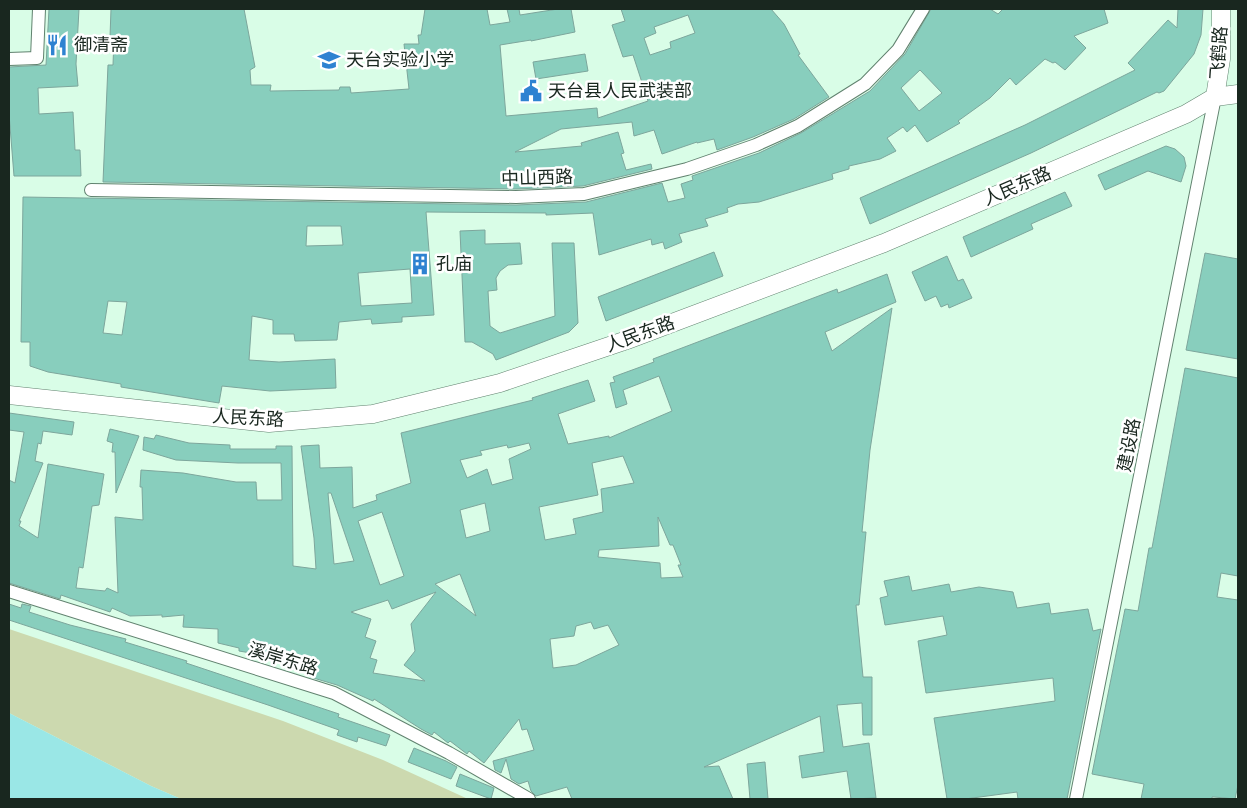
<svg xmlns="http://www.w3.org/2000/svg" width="1247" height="808" font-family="Roboto,'Noto Sans SC',sans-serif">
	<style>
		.green { fill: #ccd9af }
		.water { fill: #9ae7e6 }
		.building { fill: #88cebd; stroke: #7da69c; fill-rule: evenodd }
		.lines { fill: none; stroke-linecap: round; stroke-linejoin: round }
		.street-casing { stroke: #61826f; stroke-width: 14 }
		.secondary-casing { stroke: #61826f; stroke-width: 19 }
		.street { stroke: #fff; stroke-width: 12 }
		.secondary { stroke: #fff; stroke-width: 18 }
		.labels { text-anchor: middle; stroke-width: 5; stroke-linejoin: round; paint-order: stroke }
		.poi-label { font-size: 18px; fill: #19271f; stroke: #fff; text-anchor: start }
		.street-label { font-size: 18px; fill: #19271f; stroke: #fff }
	</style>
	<rect width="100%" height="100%" fill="#d9fde7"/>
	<!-- green -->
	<path class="green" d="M 9,629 L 283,721 L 383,760 L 468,799 L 181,799 L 151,786 L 9,713 Z"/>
	<!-- water -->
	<path class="water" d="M 9,713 L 151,786 L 181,799 L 9,799 Z"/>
	<!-- building -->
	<path class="building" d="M 49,9 L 79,9 L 76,64 L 78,86 L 38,88 L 39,114 L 73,112 L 75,150 L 80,150 L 81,176 L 14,176 L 9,114 L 9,67 L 46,65 Z
		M 111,9 L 244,9 L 255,67 L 250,70 L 251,85 L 271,85 L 270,91 L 339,90 L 340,87 L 350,87 L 351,93 L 409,89 L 404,44 L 419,44 L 418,35 L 421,35 L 425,9 L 487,9 L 490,25 L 510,22 L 507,9 L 519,9 L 520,15 L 558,9 L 571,9 L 575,32 L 531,41 L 531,40 L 500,45 L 506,116 L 597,108 L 598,118 L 648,101 L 633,55 L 623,57 L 612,25 L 625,21 L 621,9 L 771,9 L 784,24 L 800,54 L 798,55 L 829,97 L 794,119 L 753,137 L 717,150 L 714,139 L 697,143 L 697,142 L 662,154 L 654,130 L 634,136 L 632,122 L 561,129 L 515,152 L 582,146 L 581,143 L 618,132 L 624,153 L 621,154 L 626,170 L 651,164 L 652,169 L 583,186 L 516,189 L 103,182 L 108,65 L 113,65 L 114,37 L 110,37 ZM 688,15 L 695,33 L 670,42 L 671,48 L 650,55 L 644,38 L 656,33 L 654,27 Z
		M 931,9 L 990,9 L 998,14 L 1003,9 L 1104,9 L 1108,23 L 1074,36 L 1086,48 L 1065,70 L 1055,62 L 1053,63 L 1045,59 L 1016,85 L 1010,78 L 990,98 L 958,121 L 960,123 L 927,142 L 915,125 L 907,132 L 903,127 L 887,138 L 896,151 L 880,159 L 849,166 L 849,169 L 832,174 L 833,179 L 759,202 L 738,204 L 727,208 L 728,212 L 705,219 L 708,226 L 679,234 L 682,242 L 665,249 L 663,242 L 652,245 L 651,239 L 599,255 L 593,213 L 546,215 L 546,213 L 426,212 L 434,315 L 402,317 L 402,322 L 372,324 L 371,319 L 339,322 L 337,340 L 295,341 L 294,334 L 273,334 L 273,320 L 252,316 L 249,360 L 279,362 L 335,359 L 336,388 L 270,391 L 222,386 L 219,403 L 121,387 L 121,384 L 48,372 L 30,366 L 30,342 L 21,342 L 23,197 L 516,205 L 586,202 L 662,183 L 668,202 L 685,198 L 681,184 L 693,180 L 692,176 L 759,153 L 801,133 L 870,91 L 905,54 ZM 920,70 L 942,93 L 919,111 L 901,88 ZM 307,226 L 341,226 L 343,245 L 306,246 ZM 410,269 L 412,303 L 361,306 L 358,273 ZM 108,301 L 127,302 L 122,335 L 103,333 Z
		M 1178,9 L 1203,9 L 1201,35 L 1194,54 L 1164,91 L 1159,93 L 1157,92 L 1031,153 L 870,224 L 860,198 L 1025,125 L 1135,70 L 1128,63 L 1168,20 L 1177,28 Z
		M 585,54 L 588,71 L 536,79 L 533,62 Z
		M 1166,146 L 1175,149 L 1184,157 L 1186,166 L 1181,182 L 1148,171 L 1105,190 L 1098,175 Z
		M 1065,192 L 1072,206 L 1031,224 L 1033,229 L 971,257 L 963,237 Z
		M 485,230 L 485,244 L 520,243 L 522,264 L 508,265 L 500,271 L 496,278 L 497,290 L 488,291 L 490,326 L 500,333 L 555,316 L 552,243 L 574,243 L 578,323 L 569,332 L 496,360 L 493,354 L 472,342 L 465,342 L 460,231 Z
		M 714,252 L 723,276 L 606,321 L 598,297 Z
		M 1205,253 L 1238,259 L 1238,359 L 1186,350 Z
		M 947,256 L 958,281 L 963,279 L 972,298 L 949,308 L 948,304 L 941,307 L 936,296 L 925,301 L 912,272 Z
		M 887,274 L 896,302 L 825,332 L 832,351 L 892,308 L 870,450 L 862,532 L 866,532 L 859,605 L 856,605 L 863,677 L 872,677 L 872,735 L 863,735 L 862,703 L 837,705 L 843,747 L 869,743 L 876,798 L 851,799 L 847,771 L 802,778 L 799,756 L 824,752 L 820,716 L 704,767 L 719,766 L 733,799 L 572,799 L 567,787 L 536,796 L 531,791 L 528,781 L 519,784 L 511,779 L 506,759 L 501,773 L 495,770 L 493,761 L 534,750 L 527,729 L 522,730 L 519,719 L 484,763 L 469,751 L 467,754 L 450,741 L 448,743 L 434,732 L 432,735 L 421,729 L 374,699 L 373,701 L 337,685 L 310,677 L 315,664 L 239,651 L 239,648 L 218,643 L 218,629 L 183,627 L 184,615 L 162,617 L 162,615 L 130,616 L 112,608 L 110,612 L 61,595 L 60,599 L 9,583 L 9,480 L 15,483 L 24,432 L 9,430 L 9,413 L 74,422 L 72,435 L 43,431 L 41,444 L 38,443 L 35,461 L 43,463 L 19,521 L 21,521 L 19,526 L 38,538 L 48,464 L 104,474 L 99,505 L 92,506 L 83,568 L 79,567 L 76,588 L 105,591 L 107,588 L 118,593 L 115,517 L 143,520 L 142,487 L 140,487 L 141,470 L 183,473 L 236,482 L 256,482 L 257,500 L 282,500 L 281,463 L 238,463 L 176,460 L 143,450 L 144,437 L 154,439 L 156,435 L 189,443 L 230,445 L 230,449 L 276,449 L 276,446 L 292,446 L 293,566 L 316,569 L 314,538 L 301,446 L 319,445 L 320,468 L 352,467 L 353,508 L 377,500 L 376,495 L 411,483 L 401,433 L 533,400 L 532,398 L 588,380 L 595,401 L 558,414 L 568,444 L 609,436 L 609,438 L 672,411 L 659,376 L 623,390 L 627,404 L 616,408 L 610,383 L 615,382 L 613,377 L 654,362 L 653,359 L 837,289 L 838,293 ZM 529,443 L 531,449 L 509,459 L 513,479 L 492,485 L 487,469 L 467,478 L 460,460 L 482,455 L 480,451 L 507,445 L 508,448 ZM 623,456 L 634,483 L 601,489 L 603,512 L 573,519 L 576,534 L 545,540 L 539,507 L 598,495 L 592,463 ZM 328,493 L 331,493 L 354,561 L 334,564 ZM 485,503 L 490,531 L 466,538 L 460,510 ZM 382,512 L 404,576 L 380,585 L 358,521 ZM 658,517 L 670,545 L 673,545 L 681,565 L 678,565 L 683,577 L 661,578 L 660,563 L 598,557 L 599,550 L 659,546 ZM 460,574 L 476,616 L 435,584 ZM 436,592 L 411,624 L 415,651 L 404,665 L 425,681 L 373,673 L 377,660 L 370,658 L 376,641 L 365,637 L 371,619 L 351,612 L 388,600 L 392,609 ZM 591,622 L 594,629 L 608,625 L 619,645 L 576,665 L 553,668 L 550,639 L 574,636 L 576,626 Z
		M 1185,368 L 1238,378 L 1238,576 L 1221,573 L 1217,597 L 1238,600 L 1238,785 L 1235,799 L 1214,797 L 1212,797 L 1212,799 L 1141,799 L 1144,784 L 1092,774 L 1125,609 L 1138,611 L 1149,548 L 1152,548 Z
		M 110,429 L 139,436 L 116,493 L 115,452 L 112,452 L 113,443 L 107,441 Z
		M 909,576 L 912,591 L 949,584 L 951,592 L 979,587 L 1013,592 L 1017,608 L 1049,603 L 1051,614 L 1088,609 L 1093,631 L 1101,629 L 1067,799 L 1018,799 L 1017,792 L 965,799 L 947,799 L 934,718 L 1055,701 L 1053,678 L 926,693 L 918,641 L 947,635 L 943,616 L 885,625 L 880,598 L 888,596 L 884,581 Z
		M 9,604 L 21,608 L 22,604 L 31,606 L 29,612 L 70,625 L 126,639 L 125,642 L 187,661 L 186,663 L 339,714 L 338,717 L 390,735 L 386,746 L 358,737 L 357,742 L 337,735 L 339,730 L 268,705 L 9,620 Z
		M 414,748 L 446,761 L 457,767 L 451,779 L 408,762 Z
		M 765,762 L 768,799 L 750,799 L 747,764 Z
		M 460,774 L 494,788 L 491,799 L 456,786 Z"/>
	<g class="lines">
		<!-- street casing -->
		<g class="street-casing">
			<path id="street" d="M 9,59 L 37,58 L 39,9
				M 91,190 L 516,197 L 584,194 L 687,169 L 756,145 L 798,126 L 865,84 L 898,50 L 923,9
				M 9,591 L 334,693 L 449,753 L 529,799
				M 1076,799 L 1215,97"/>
		</g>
		<!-- secondary casing -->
		<g class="secondary-casing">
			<path id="secondary" d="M 1215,97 L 1221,59 L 1221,9
				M 9,395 L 269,423 L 373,414 L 500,383 L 627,340 L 884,243 L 1186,114 L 1215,97 L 1238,94"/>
		</g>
		<!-- street -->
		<use href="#street" class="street"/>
		<!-- secondary -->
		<use href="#secondary" class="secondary"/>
	</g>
	<!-- icons -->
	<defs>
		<g id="restaurant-bare" transform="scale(1.725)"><path d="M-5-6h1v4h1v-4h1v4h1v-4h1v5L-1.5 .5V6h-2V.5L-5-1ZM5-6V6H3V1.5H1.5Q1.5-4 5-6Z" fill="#2e82d1" stroke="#fff" stroke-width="2.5" paint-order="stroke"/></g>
		<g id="school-bare" transform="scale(1.725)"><path d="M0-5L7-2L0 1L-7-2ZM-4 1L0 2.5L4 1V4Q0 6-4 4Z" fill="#2e82d1" stroke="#fff" stroke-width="2.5" paint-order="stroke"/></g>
		<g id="civic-bare" transform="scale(1.725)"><path d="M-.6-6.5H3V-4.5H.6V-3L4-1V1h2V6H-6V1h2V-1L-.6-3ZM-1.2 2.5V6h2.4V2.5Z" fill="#2e82d1" stroke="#fff" stroke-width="2.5" paint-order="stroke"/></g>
		<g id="building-bare" transform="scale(1.725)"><path d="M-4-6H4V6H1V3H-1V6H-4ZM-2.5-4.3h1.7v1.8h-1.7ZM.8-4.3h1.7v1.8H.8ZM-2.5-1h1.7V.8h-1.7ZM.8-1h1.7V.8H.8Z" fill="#2e82d1" stroke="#fff" stroke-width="2.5" paint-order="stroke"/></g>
	</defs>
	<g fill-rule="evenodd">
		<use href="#restaurant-bare" x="57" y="45"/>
		<use href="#school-bare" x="329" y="60"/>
		<use href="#civic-bare" x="531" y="91"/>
		<use href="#building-bare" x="420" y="264"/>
	</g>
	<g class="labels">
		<!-- poi labels -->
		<g class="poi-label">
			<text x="74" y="51">御清斋</text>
			<text x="346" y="66">天台实验小学</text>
			<text x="548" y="97">天台县人民武装部</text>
			<text x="436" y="270">孔庙</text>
		</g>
		<!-- street labels -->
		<g class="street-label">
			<text transform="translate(1219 53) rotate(-86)" y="6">飞鹤路</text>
			<text transform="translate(537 178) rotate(-2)" y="6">中山西路</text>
			<text transform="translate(1017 186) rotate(-23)" y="6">人民东路</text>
			<text transform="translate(640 334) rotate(-20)" y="6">人民东路</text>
			<text transform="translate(248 418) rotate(3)" y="6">人民东路</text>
			<text transform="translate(1129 445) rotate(-79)" y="6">建设路</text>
			<text transform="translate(283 659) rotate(17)" y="6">溪岸东路</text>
		</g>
	</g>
	<!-- border -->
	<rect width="1247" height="808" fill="none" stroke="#19271f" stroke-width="20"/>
</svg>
